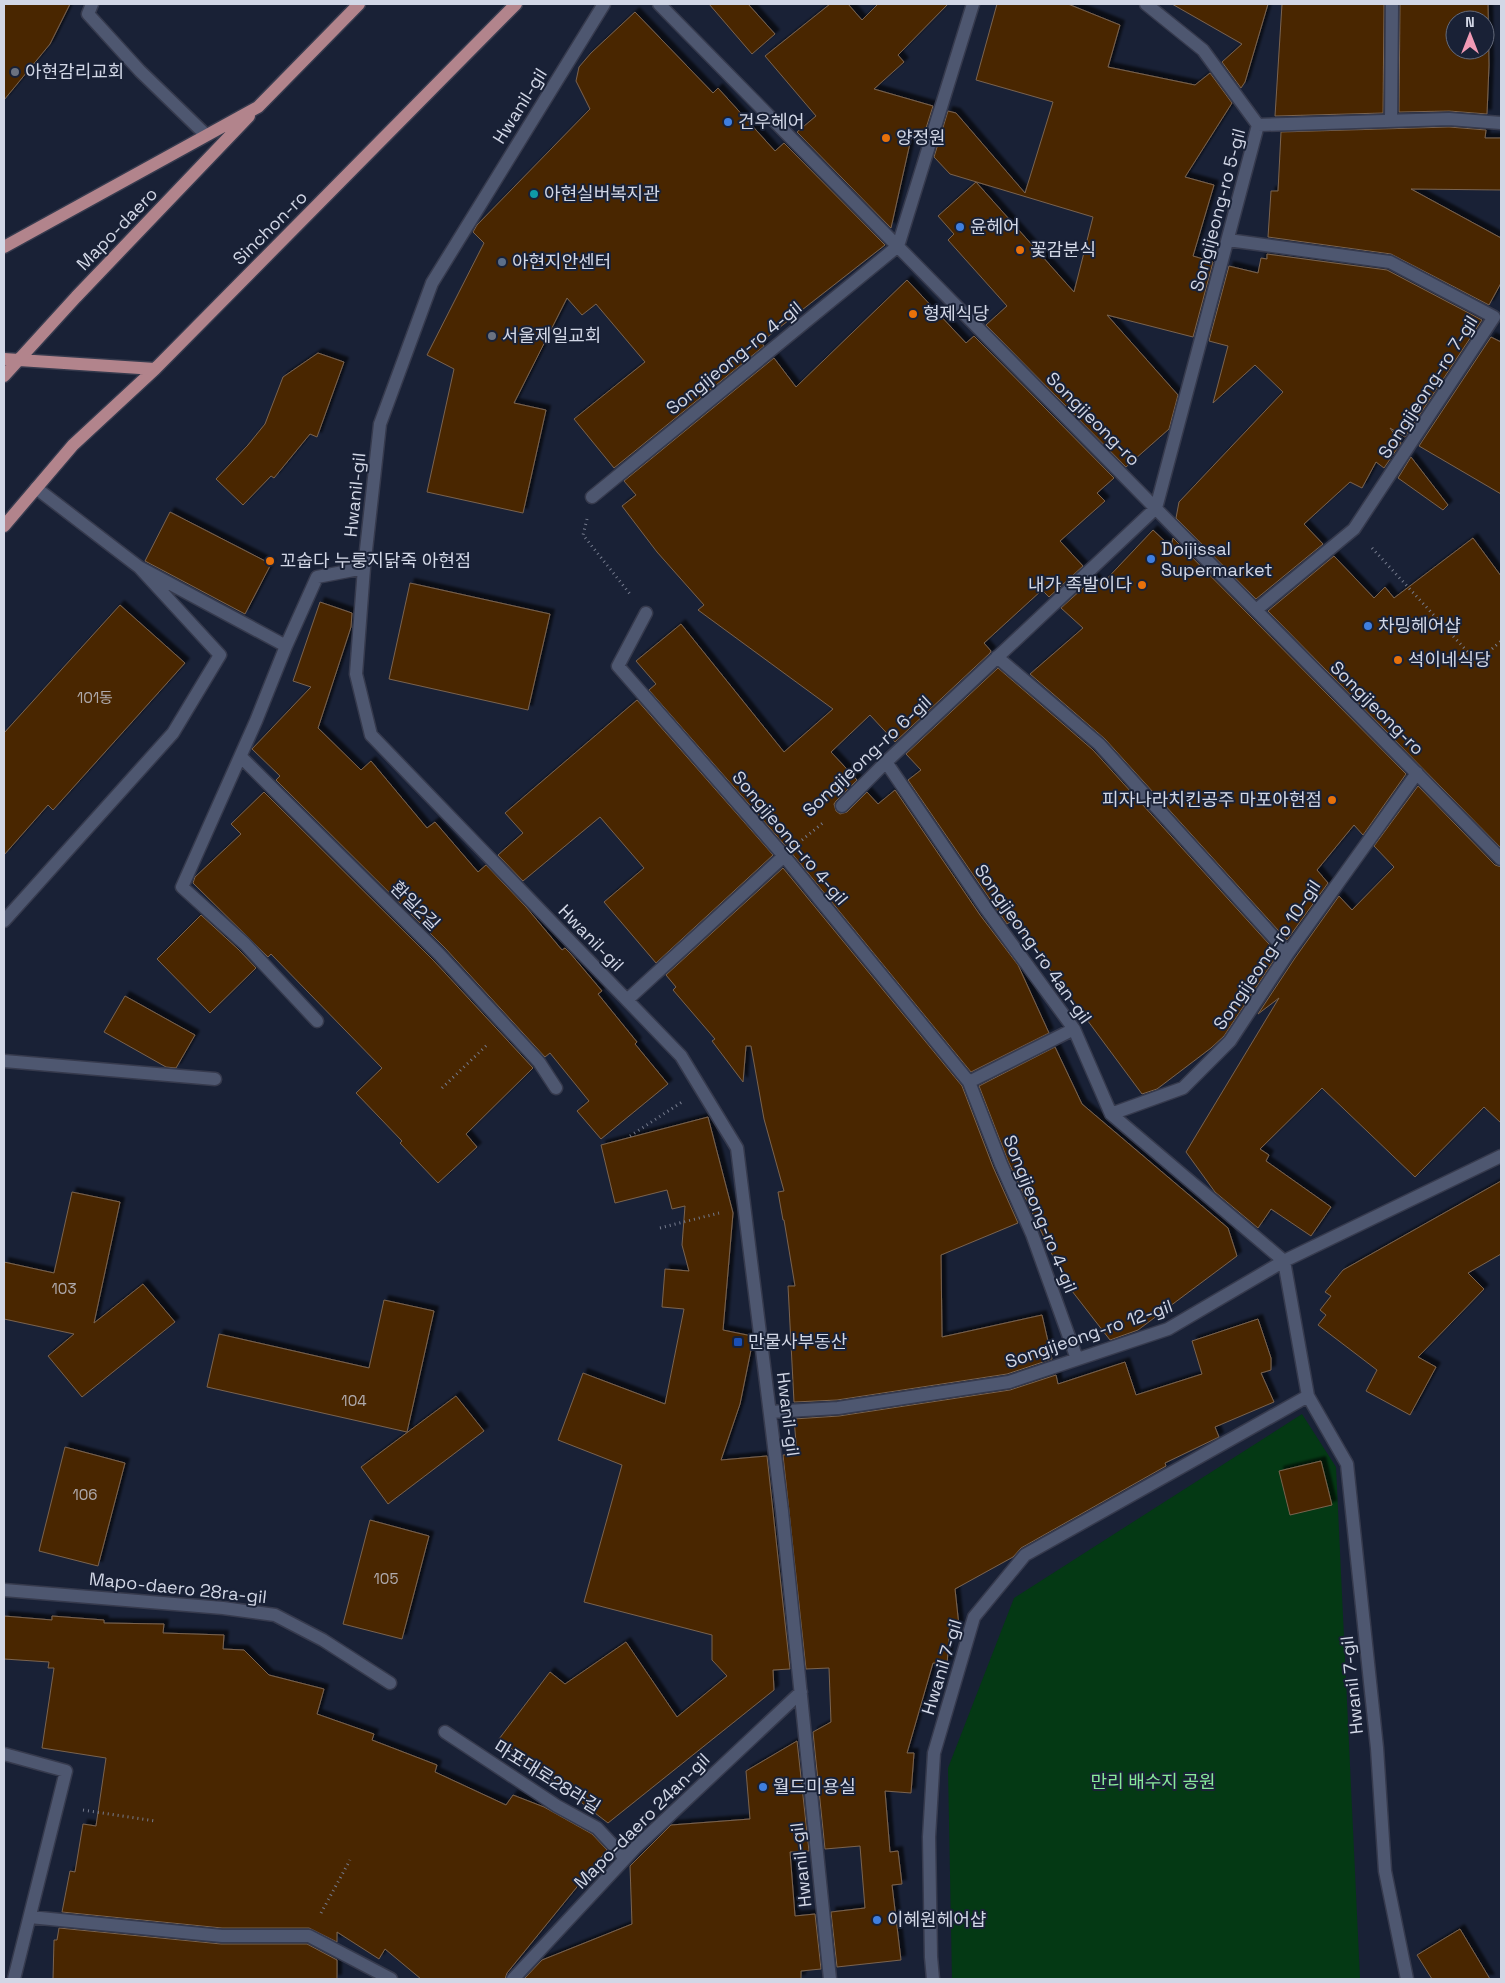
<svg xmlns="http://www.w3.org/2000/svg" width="1505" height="1983" font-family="'Space Grotesk','Noto Sans KR',sans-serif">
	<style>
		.green { fill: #043914 }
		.building { fill: #492702; stroke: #7a634f; fill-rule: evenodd; filter: url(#shadow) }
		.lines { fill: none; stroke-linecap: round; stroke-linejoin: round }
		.minor-casing { stroke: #363a4d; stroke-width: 15 }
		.major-casing { stroke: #363a4d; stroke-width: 15 }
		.path { stroke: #757b8d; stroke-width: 3; stroke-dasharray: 1 4; stroke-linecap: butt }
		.minor { stroke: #4e5770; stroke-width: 12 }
		.major { stroke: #b2848c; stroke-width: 12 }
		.worship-dot { fill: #6b7280; stroke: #192136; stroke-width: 2 }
		.shop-dot { fill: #3f7fe0; stroke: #192136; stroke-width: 2 }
		.food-dot { fill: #e8710a; stroke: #192136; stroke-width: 2 }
		.culture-dot { fill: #0f9aa8; stroke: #192136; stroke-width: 2 }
		.service-dot { fill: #5c6f8a; stroke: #192136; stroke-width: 2 }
		.transit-dot { fill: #1a4fb4; stroke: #192136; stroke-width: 2 }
		.labels { text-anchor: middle; stroke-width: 4; stroke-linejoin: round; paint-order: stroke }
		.number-label { font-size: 15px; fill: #b0abad }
		.poi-label { font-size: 18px; fill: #d2d7e6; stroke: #192136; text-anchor: start }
		.street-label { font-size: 18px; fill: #d2d7e6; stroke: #192136 }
		.park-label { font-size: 18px; fill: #88ea9a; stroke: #192136 }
	</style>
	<defs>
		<filter id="shadow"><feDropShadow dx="4.5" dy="-4.5" stdDeviation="1" flood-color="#0009"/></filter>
	</defs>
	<rect width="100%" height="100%" fill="#192136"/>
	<!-- green -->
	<path class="green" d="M 1302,1414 L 1336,1467 L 1360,1979 L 952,1979 L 948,1768 L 1014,1598 Z"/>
	<!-- building -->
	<path class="building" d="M 4,4 L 70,4 L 50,44 L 4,100 Z
		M 709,4 L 748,4 L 775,34 L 752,54 Z
		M 830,4 L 848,4 L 862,20 L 878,4 L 948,4 L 898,55 L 904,62 L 874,89 L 933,106 L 921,144 L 912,134 L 891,228 L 797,132 L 816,116 L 765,56 Z
		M 997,4 L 1068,4 L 1120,25 L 1108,67 L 1195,85 L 1210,73 L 1232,103 L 1185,177 L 1214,185 L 1193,256 L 1213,262 L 1193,337 L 1107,315 L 1178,395 L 1169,429 L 1126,467 L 986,325 L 1007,306 L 948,240 L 954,234 L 938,216 L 976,182 L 1074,292 L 1093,217 L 950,174 L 934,157 L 948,111 L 956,113 L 1025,193 L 1053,102 L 976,80 Z
		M 1172,4 L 1268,4 L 1245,82 L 1241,88 L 1222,62 L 1242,44 Z
		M 1282,4 L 1384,4 L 1383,113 L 1275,116 Z
		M 1400,4 L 1488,4 L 1489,65 L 1487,114 L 1449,111 L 1399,112 ZM 1455,20 L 1485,20 L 1485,50 L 1455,50 Z
		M 635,12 L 713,93 L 718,88 L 775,151 L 784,143 L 885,245 L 761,342 L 764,346 L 614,468 L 574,419 L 645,362 L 596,304 L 582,315 L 567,298 L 514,403 L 546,410 L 523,513 L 427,492 L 454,369 L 427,355 L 484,243 L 473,232 L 477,225 L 590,109 L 576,81 L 579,67 L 591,53 Z
		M 1449,127 L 1486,130 L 1485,138 L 1501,138 L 1501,190 L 1411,189 L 1501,238 L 1501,283 L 1489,305 L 1391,254 L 1268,237 L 1271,191 L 1278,191 L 1281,132 Z
		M 1267,254 L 1387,270 L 1482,320 L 1405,437 L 1390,428 L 1401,443 L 1384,468 L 1376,462 L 1362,488 L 1350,482 L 1304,524 L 1323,544 L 1256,599 L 1176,518 L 1179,502 L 1283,392 L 1255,365 L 1213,403 L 1228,346 L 1209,341 L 1229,266 L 1258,273 L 1261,258 L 1267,259 Z
		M 907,280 L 966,343 L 974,336 L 1114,478 L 1097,493 L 1105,501 L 1060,541 L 1083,566 L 1049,597 L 1042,590 L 984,643 L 991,651 L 990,653 L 895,742 L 870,715 L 831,752 L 857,780 L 836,801 L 834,804 L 836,811 L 840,814 L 847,812 L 867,792 L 878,804 L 895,790 L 980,915 L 1018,965 L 1049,1033 L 971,1072 L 790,851 L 649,690 L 656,684 L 636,661 L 681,624 L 784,752 L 833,709 L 698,610 L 704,605 L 657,552 L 622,506 L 636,495 L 624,481 L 774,358 L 796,387 Z
		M 1491,337 L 1501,342 L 1501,494 L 1419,446 Z
		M 318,353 L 344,362 L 317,437 L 310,434 L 274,478 L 271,476 L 243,505 L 216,479 L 248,445 L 265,424 L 283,377 Z
		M 1411,457 L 1448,505 L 1443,510 L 1398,478 Z
		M 170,512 L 271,564 L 245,614 L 145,561 Z
		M 1153,530 L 1171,547 L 1173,538 L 1406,774 L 1363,835 L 1354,825 L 1317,870 L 1328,883 L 1287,940 L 1105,739 L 1030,674 L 1083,628 L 1061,608 L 1094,578 L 1101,585 Z
		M 1473,538 L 1501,576 L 1501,848 L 1268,611 L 1334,556 L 1374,598 L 1385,587 L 1394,598 Z
		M 410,583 L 550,614 L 528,710 L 389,679 Z
		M 320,602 L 352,613 L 351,627 L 318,728 L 361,770 L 371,761 L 427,828 L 435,822 L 478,872 L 486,865 L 526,907 L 562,950 L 565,948 L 570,953 L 602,991 L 598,994 L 637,1042 L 635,1044 L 668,1084 L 601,1139 L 577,1111 L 589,1101 L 550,1053 L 545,1057 L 445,948 L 276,780 L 280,776 L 252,749 L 311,687 L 293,681 Z
		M 120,605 L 185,663 L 53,810 L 48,805 L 4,855 L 4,733 Z
		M 998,668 L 1093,750 L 1278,954 L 1224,1036 L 1211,1048 L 1157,1089 L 1142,1094 L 1013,920 L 1007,924 L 908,780 L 921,770 L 906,754 Z
		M 637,700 L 773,855 L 656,963 L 604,902 L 644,868 L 600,817 L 523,881 L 498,855 L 523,833 L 505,813 Z
		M 1418,786 L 1495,865 L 1501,867 L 1501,1123 L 1484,1107 L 1415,1177 L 1322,1088 L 1260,1149 L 1269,1155 L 1266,1161 L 1331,1207 L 1311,1236 L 1271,1209 L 1258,1228 L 1215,1192 L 1186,1152 L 1279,998 L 1258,1014 L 1295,958 L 1339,896 L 1352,910 L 1394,867 L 1374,846 Z
		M 264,792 L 433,960 L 533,1068 L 466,1134 L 477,1147 L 438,1183 L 400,1143 L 402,1141 L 356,1093 L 382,1068 L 271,954 L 268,957 L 193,883 L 195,877 L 241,834 L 231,824 Z
		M 783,868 L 962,1086 L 993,1167 L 1018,1223 L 941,1255 L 942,1337 L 1042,1315 L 1052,1359 L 1007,1374 L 837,1400 L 794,1402 L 788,1286 L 795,1286 L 784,1220 L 783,1220 L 778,1192 L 784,1191 L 764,1119 L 751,1046 L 746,1046 L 743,1082 L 712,1041 L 715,1039 L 673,990 L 676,987 L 666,975 Z
		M 201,915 L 239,950 L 256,968 L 210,1013 L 157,959 Z
		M 125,996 L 195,1035 L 176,1068 L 166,1067 L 104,1032 Z
		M 1055,1047 L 1082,1104 L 1228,1228 L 1237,1256 L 1138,1330 L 1110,1340 L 1065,1282 L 1008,1161 L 979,1086 Z
		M 708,1117 L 733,1213 L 723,1330 L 752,1336 L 753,1340 L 740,1404 L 721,1460 L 767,1456 L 790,1669 L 773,1670 L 774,1690 L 608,1823 L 499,1739 L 550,1672 L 565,1684 L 626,1642 L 677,1717 L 727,1676 L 712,1660 L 712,1635 L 584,1602 L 622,1465 L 558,1440 L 583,1373 L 665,1404 L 684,1309 L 662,1307 L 665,1269 L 689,1271 L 682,1245 L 685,1206 L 672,1209 L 667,1190 L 615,1203 L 601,1145 Z
		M 1501,1181 L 1501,1254 L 1468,1273 L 1484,1289 L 1418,1357 L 1436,1367 L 1410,1415 L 1366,1391 L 1377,1370 L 1318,1325 L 1326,1315 L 1320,1310 L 1331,1296 L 1325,1292 L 1343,1270 Z
		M 72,1192 L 120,1202 L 94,1323 L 143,1284 L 175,1322 L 82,1397 L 48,1356 L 74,1334 L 4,1319 L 4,1262 L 54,1273 Z
		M 384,1300 L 434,1311 L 407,1432 L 207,1387 L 219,1334 L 369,1368 Z
		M 1258,1319 L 1271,1358 L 1271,1370 L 1261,1373 L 1274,1402 L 1215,1427 L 1219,1437 L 1165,1463 L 1166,1466 L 1021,1548 L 1013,1557 L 955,1589 L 959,1626 L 950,1627 L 947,1664 L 933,1663 L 907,1753 L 914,1753 L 911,1793 L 885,1791 L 890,1852 L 898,1851 L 902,1884 L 892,1885 L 901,1960 L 837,1967 L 831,1912 L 865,1908 L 860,1846 L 825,1849 L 813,1732 L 831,1722 L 829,1668 L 806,1669 L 783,1455 L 797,1454 L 794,1419 L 839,1416 L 1010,1390 L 1056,1375 L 1058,1384 L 1125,1362 L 1136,1395 L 1202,1374 L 1192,1341 Z
		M 456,1396 L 484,1431 L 388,1504 L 361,1467 Z
		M 65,1447 L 125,1463 L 98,1566 L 39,1551 Z
		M 1321,1461 L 1332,1505 L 1290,1515 L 1279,1471 Z
		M 370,1520 L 429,1536 L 402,1639 L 343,1624 Z
		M 4,1616 L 52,1620 L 52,1616 L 104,1620 L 104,1623 L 164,1624 L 163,1633 L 224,1635 L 223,1649 L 244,1650 L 269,1675 L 324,1689 L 317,1714 L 374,1734 L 372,1740 L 437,1765 L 435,1772 L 506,1805 L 513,1795 L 544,1807 L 592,1834 L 607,1850 L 507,1973 L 505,1979 L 421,1979 L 385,1949 L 379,1959 L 337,1932 L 337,1942 L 309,1928 L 222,1928 L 62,1912 L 70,1871 L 75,1872 L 83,1824 L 96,1826 L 106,1758 L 42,1748 L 54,1668 L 48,1668 L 49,1662 L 4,1659 Z
		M 797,1741 L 809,1851 L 790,1852 L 795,1916 L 815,1914 L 821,1969 L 801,1971 L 801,1979 L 524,1979 L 542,1960 L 632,1924 L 630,1866 L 671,1825 L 750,1819 L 746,1771 Z
		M 59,1928 L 221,1944 L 307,1944 L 337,1960 L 337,1979 L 53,1979 L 54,1940 L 57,1940 Z
		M 1460,1929 L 1490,1979 L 1432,1979 L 1417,1955 Z"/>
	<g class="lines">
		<!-- minor casing -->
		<g class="minor-casing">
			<path id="minor" d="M 92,4 L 88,14 L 140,71 L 206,135
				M 604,4 L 432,283 L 380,424 L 364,568 L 356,674 L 371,735 L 681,1056 L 737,1148 L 782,1511 L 830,1979
				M 659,4 L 1501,859
				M 1146,4 L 1203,50 L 1258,125
				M 1391,121 L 1392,4
				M 1258,125 L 1449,119 L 1501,123
				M 1228,240 L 1390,262 L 1494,317 L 1354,529 L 1256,610
				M 36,488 L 139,567 L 286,646
				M 592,497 L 898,246 L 973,4
				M 646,613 L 618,666 L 784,856 L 969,1082 L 1001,1164 L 1032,1234 L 1077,1359
				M 997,657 L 1099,744 L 1288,953
				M 241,757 L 439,954 L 539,1062 L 556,1088
				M 886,762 L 987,910 L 1074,1029 L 1111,1114 L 1284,1261
				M 842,806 L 886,762 L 1156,508 L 1258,125
				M 4,921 L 173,733 L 220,655 L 139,567
				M 627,1000 L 784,856
				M 317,1021 L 245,944 L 182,887 L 256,721 L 286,646 L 317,577 L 364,568
				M 4,1061 L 215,1079
				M 969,1082 L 1074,1029
				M 1111,1114 L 1183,1088 L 1230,1041 L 1288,953 L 1417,773
				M 1308,1396 L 1347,1464 L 1377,1748 L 1385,1871 L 1407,1979
				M 770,1412 L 838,1408 L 1009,1382 L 1168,1329 L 1284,1261 L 1501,1156
				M 4,1590 L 223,1608 L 275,1615 L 323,1640 L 390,1683
				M 445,1732 L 557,1806 L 597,1828 L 625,1858
				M 4,1754 L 66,1771 L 14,1979
				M 30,1917 L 222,1936 L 309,1936 L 391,1979
				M 513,1979 L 636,1847 L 801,1692
				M 933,1979 L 931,1957 L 929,1837 L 934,1753 L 974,1617 L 1025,1555 L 1308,1396 L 1284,1261"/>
		</g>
		<!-- major casing -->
		<g class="major-casing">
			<path id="major" d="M 4,247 L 258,107 L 359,4
				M 4,359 L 155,369
				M 4,376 L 76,297 L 249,116
				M 4,526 L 73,445 L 155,369 L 516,4"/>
		</g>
		<!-- path -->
		<path class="path" d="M 587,519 L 583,535 L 630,594
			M 1372,548 L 1477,662 L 1501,641
			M 802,840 L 824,822
			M 442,1088 L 488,1044
			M 630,1136 L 682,1102
			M 660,1228 L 719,1213
			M 83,1810 L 155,1821
			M 321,1913 L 350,1860"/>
		<!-- minor -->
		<use href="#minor" class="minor"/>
		<!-- major -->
		<use href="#major" class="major"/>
	</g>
	<!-- markers -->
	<g class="worship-dot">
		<circle cx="15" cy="72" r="5"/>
		<circle cx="492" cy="336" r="5"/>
	</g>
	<g class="shop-dot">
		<circle cx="728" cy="122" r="5"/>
		<circle cx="960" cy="227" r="5"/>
		<circle cx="1151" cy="559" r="5"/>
		<circle cx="1368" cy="626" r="5"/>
		<circle cx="763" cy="1787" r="5"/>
		<circle cx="877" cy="1920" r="5"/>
	</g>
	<g class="food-dot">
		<circle cx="886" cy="138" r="5"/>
		<circle cx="1020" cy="250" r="5"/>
		<circle cx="913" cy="314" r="5"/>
		<circle cx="270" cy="561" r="5"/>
		<circle cx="1142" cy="585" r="5"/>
		<circle cx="1398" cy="660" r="5"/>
		<circle cx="1332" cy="800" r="5"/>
	</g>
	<circle class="culture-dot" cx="534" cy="194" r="5"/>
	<circle class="service-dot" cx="502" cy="262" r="5"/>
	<rect class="transit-dot" x="733" y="1337" width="10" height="10" rx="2.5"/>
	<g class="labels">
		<!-- number labels -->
		<g class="number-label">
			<text x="95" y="703">101동</text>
			<text x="64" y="1294">103</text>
			<text x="354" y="1406">104</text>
			<text x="85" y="1500">106</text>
			<text x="386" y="1584">105</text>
		</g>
		<!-- poi labels -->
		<g class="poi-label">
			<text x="25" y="78">아현감리교회</text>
			<text x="738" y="128">건우헤어</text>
			<text x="896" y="144">양정원</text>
			<text x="544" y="200">아현실버복지관</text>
			<text x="970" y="233">윤헤어</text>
			<text x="1030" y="256">꽃감분식</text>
			<text x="512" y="268">아현지안센터</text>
			<text x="923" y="320">형제식당</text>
			<text x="502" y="342">서울제일교회</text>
			<text x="1161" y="555">Doijissal<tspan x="1161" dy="21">Supermarket</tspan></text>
			<text x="280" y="567">꼬숩다 누룽지닭죽 아현점</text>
			<text x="1132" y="591" text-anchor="end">내가 족발이다</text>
			<text x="1378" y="632">차밍헤어샵</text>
			<text x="1408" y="666">석이네식당</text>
			<text x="1322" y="806" text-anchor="end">피자나라치킨공주 마포아현점</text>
			<text x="748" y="1348">만물사부동산</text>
			<text x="773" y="1793">월드미용실</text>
			<text x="887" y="1926">이혜원헤어샵</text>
		</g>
		<!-- street labels -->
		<g class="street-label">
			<text transform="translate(520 106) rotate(-58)" y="6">Hwanil-gil</text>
			<text transform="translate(1218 210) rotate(-75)" y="6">Songijeong-ro 5-gil</text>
			<text transform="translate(270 228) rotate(-45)" y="6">Sinchon-ro</text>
			<text transform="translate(117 229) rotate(-46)" y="6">Mapo-daero</text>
			<text transform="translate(734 358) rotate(-39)" y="6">Songijeong-ro 4-gil</text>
			<text transform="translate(1428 387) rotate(-57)" y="6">Songijeong-ro 7-gil</text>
			<text transform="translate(1093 419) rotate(45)" y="6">Songijeong-ro</text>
			<text transform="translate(355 495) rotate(-84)" y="6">Hwanil-gil</text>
			<text transform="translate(1377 708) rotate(45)" y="6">Songijeong-ro</text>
			<text transform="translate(867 756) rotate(-43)" y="6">Songijeong-ro 6-gil</text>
			<text transform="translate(790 838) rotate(50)" y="6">Songijeong-ro 4-gil</text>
			<text transform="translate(415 906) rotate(45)" y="6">환일2길</text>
			<text transform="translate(591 938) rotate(46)" y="6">Hwanil-gil</text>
			<text transform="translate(1033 944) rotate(55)" y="6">Songijeong-ro 4an-gil</text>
			<text transform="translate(1267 955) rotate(-56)" y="6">Songijeong-ro 10-gil</text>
			<text transform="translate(1040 1214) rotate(68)" y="6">Songijeong-ro 4-gil</text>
			<text transform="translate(1089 1334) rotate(-19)" y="6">Songijeong-ro 12-gil</text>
			<text transform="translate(788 1414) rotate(83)" y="6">Hwanil-gil</text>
			<text transform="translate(178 1588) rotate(6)" y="6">Mapo-daero 28ra-gil</text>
			<text transform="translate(942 1667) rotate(-73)" y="6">Hwanil 7-gil</text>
			<text transform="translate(1352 1685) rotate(-96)" y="6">Hwanil 7-gil</text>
			<text transform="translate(547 1777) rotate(32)" y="6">마포대로28라길</text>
			<text transform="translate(642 1821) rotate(-45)" y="6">Mapo-daero 24an-gil</text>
			<text transform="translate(801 1865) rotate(-96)" y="6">Hwanil-gil</text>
		</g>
		<!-- park labels -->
		<g class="park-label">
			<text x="1153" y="1788">만리 배수지 공원</text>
		</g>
	</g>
	<!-- border -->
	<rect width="1505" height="1983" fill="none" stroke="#d2d7e6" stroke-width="10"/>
	<!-- north arrow -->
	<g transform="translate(1470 35)"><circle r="24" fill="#192136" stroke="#636a7c"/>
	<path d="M0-4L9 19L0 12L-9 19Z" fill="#f09ab5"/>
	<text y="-8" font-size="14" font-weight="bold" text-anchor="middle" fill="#d2d7e6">N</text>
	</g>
</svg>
